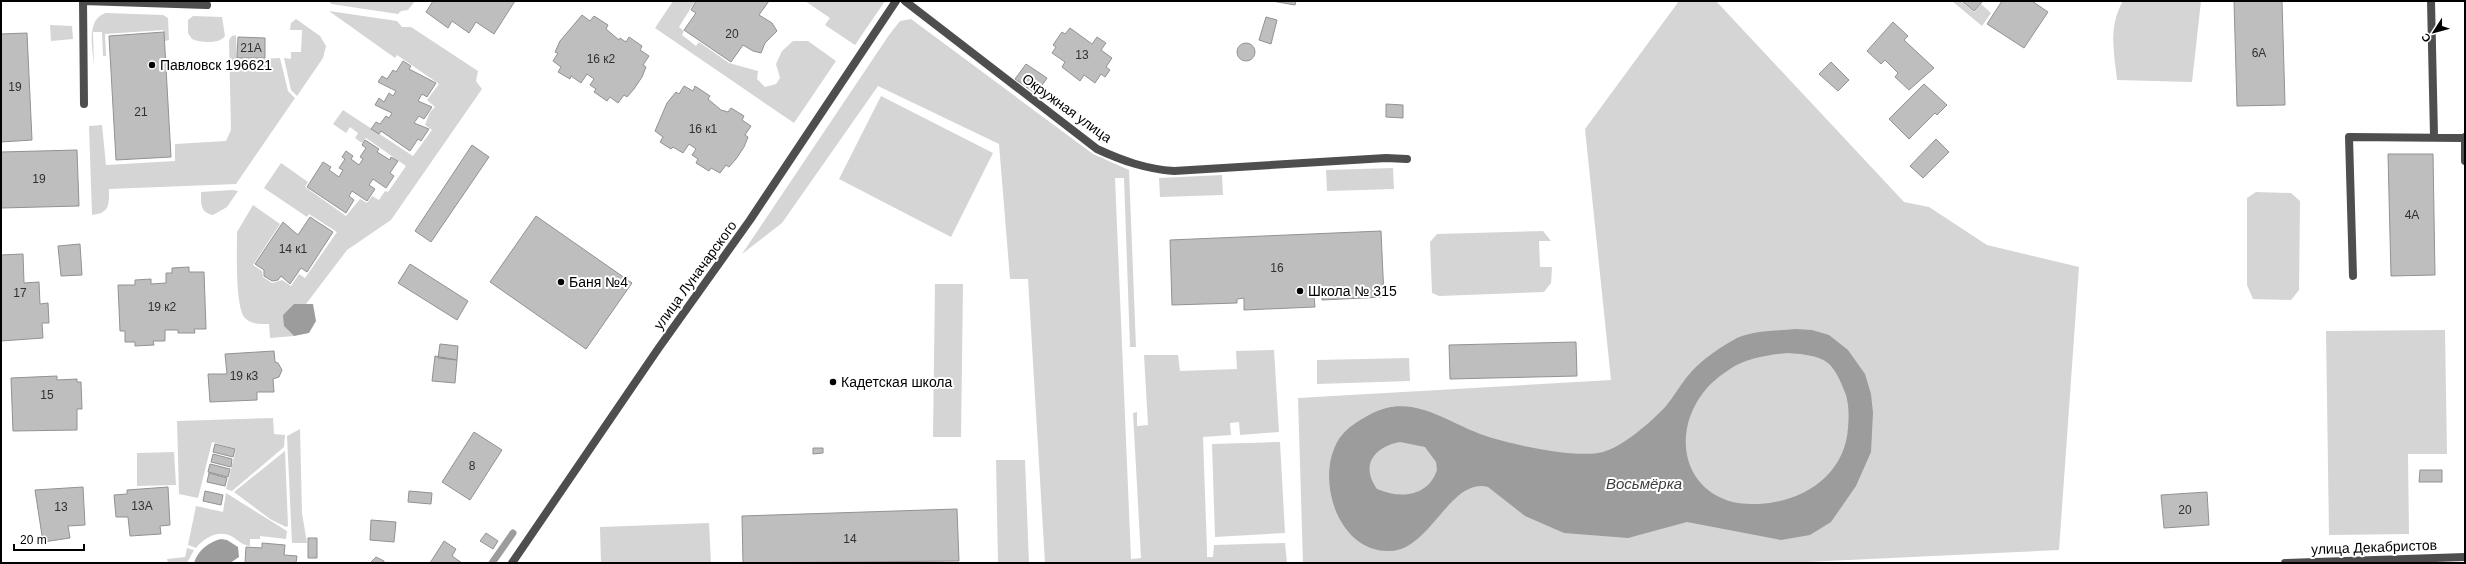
<svg xmlns="http://www.w3.org/2000/svg" width="2466" height="564" font-family="Arial,sans-serif">
	<style>
		.green { fill: #d5d5d5 }
		.water { fill: #9c9c9c; fill-rule: evenodd }
		.lines { fill: none; stroke-linecap: round; stroke-linejoin: round }
		.stream { stroke: #9c9c9c; stroke-width: 7 }
		.building { fill: #bebebe; stroke: #929292 }
		.service { stroke: #4e4e4e; stroke-width: 8 }
		.minor { stroke: #4e4e4e; stroke-width: 8 }
		.poi-dot { fill: #000; stroke: #fff; stroke-width: 1.5 }
		.labels { text-anchor: middle; stroke-width: 4; stroke-linejoin: round; paint-order: stroke }
		.number-label { font-size: 12px; fill: #303030 }
		.poi-label { font-size: 14px; fill: #000; stroke: #fff; text-anchor: start }
		.street-label { font-size: 14px; fill: #000; stroke: #fff }
		.water-label { font-size: 15px; font-style: italic; fill: #3d3d3d; stroke: #fff }
	</style>
	<rect width="100%" height="100%" fill="#fff"/>
	<!-- green -->
	<path class="green" d="M 329,1 L 415,1 L 408,10 L 401,11 L 398,14 L 331,4 Z
		M 673,1 L 695,1 L 679,27 L 684,31 L 682,35 L 696,46 L 699,42 L 729,63 L 758,71 L 757,79 L 765,87 L 776,84 L 780,78 L 776,64 L 782,51 L 793,41 L 808,41 L 836,61 L 794,123 L 655,28 Z
		M 805,1 L 885,1 L 855,45 L 825,25 L 830,18 Z
		M 1679,1 L 1716,1 L 1904,202 L 1929,207 L 1987,245 L 2079,267 L 2059,550 L 1785,563 L 1303,563 L 1298,398 L 1611,380 L 1585,129 Z
		M 1952,1 L 1961,1 L 1974,12 L 1981,4 L 1991,13 L 1982,26 Z
		M 2123,1 L 2201,1 L 2192,82 L 2117,80 C 2114,52 2108,27 2123,1 Z
		M 329,11 L 397,21 L 402,27 L 411,27 L 478,71 L 476,81 L 482,89 L 391,220 L 347,250 L 306,304 L 294,304 L 284,326 L 294,336 L 270,338 L 269,324 C 261,324 252,325 245,318 C 235,308 237,249 237,232 L 253,205 L 280,224 L 253,265 L 262,271 L 263,277 L 272,283 L 282,280 L 291,286 L 299,274 L 305,278 L 337,232 L 309,214 L 307,217 L 264,188 L 281,163 L 308,182 L 305,187 L 346,216 L 360,199 L 367,203 L 372,196 L 379,200 L 385,191 L 388,192 L 406,166 L 366,138 L 362,143 L 355,138 L 358,133 L 350,127 L 346,133 L 333,124 L 343,110 L 413,156 L 432,130 L 425,125 L 430,112 L 435,107 L 427,100 L 439,84 L 397,55 L 395,58 Z
		M 106,13 L 163,15 L 168,18 L 169,40 L 165,41 L 163,30 L 105,34 L 106,56 L 103,56 L 102,32 L 93,32 L 94,67 C 93,50 85,19 106,13 Z
		M 193,16 L 222,17 L 225,36 C 220,44 201,43 192,39 L 188,33 L 188,20 Z
		M 296,19 L 320,36 L 326,46 L 323,58 L 297,96 L 291,90 L 284,58 L 291,59 L 291,52 L 301,52 L 302,30 L 290,30 L 291,23 Z
		M 911,19 L 1093,154 L 1129,170 L 1136,347 L 1130,347 L 1124,178 L 1115,178 L 1131,559 L 1141,558 L 1133,413 L 1137,412 L 1137,426 L 1148,425 L 1144,355 L 1178,355 L 1180,371 L 1237,369 L 1236,351 L 1274,350 L 1279,432 L 1240,435 L 1239,422 L 1230,423 L 1231,435 L 1203,437 L 1207,550 L 1207,557 L 1213,557 L 1214,545 L 1285,543 L 1287,563 L 1045,563 L 1028,279 L 1010,279 L 999,144 L 878,86 L 782,223 L 742,254 L 889,35 L 900,21 Z
		M 50,25 L 72,26 L 73,39 L 51,41 Z
		M 236,35 L 237,60 L 280,58 L 288,91 L 295,98 L 236,184 L 109,189 C 109,205 110,213 92,215 L 89,126 L 102,125 L 106,165 L 175,161 L 175,144 L 226,141 L 231,130 L 229,40 L 232,36 Z
		M 881,96 L 993,153 L 951,237 L 839,179 Z
		M 1393,168 L 1394,189 L 1327,191 L 1326,170 Z
		M 1222,175 L 1223,195 L 1160,197 L 1159,178 Z
		M 232,190 L 238,191 L 227,207 L 213,215 C 200,213 201,203 201,192 Z
		M 2256,192 L 2291,193 L 2300,201 L 2299,290 L 2291,300 L 2253,299 L 2247,285 L 2247,198 Z
		M 1543,231 L 1551,241 L 1539,241 L 1540,267 L 1552,267 L 1551,283 L 1544,292 L 1439,296 L 1432,293 L 1430,242 L 1437,234 Z
		M 935,284 L 963,284 L 961,437 L 933,437 Z
		M 2445,330 L 2447,454 L 2408,454 L 2409,534 L 2329,535 L 2326,331 Z
		M 1409,358 L 1410,381 L 1317,384 L 1317,360 Z
		M 273,418 L 274,434 L 285,435 L 284,447 L 232,491 L 226,489 L 236,449 L 212,442 L 198,498 L 179,494 L 177,421 Z
		M 300,429 L 302,513 L 307,543 L 292,543 L 287,436 Z
		M 1280,442 L 1285,533 L 1215,537 L 1212,444 Z
		M 285,451 L 288,526 L 286,527 L 270,519 L 234,492 Z
		M 174,452 L 176,485 L 137,486 L 137,453 Z
		M 996,460 L 1025,460 L 1029,563 L 998,563 Z
		M 226,493 L 287,531 L 286,539 L 260,536 L 260,539 L 250,539 L 250,546 C 242,545 239,541 233,537 C 219,529 205,537 196,548 L 188,545 L 196,506 L 223,512 Z
		M 709,523 L 711,563 L 601,563 L 600,527 Z
		M 187,548 L 194,550 L 187,563 L 168,563 L 167,559 L 185,557 Z"/>
	<!-- water -->
	<path class="water" d="M 294,304 L 313,304 L 316,321 L 309,333 L 294,336 L 284,326 L 283,315 Z
		M 1796,329 L 1812,330 L 1829,335 L 1848,350 L 1865,374 L 1871,394 L 1873,413 L 1871,452 L 1856,486 L 1831,522 L 1810,535 L 1781,540 L 1687,522 L 1628,538 L 1564,533 L 1525,516 L 1488,487 C 1450,477 1431,550 1390,551 C 1338,553 1314,478 1339,439 C 1347,427 1357,422 1369,415 C 1415,390 1449,426 1492,438 C 1520,446 1569,457 1598,453 C 1620,450 1651,422 1666,406 C 1675,395 1682,382 1692,371 C 1704,358 1722,346 1737,338 C 1755,330 1776,331 1796,329 ZM 1788,353 C 1801,354 1818,355 1828,363 C 1837,371 1842,385 1846,395 C 1849,406 1849,416 1848,428 C 1845,475 1803,502 1759,504 C 1748,504 1736,504 1726,500 C 1680,483 1675,429 1703,393 C 1709,384 1721,375 1730,369 C 1747,358 1768,355 1788,353 ZM 1400,442 L 1425,447 L 1436,462 L 1437,470 C 1428,497 1400,499 1377,489 C 1360,465 1374,447 1400,442 Z
		M 221,539 L 227,540 L 238,547 L 239,557 L 230,563 L 194,563 C 198,550 209,542 221,539 Z"/>
	<g class="lines">
		<!-- stream -->
		<path class="stream" d="M 492,563 L 513,533"/>
	</g>
	<!-- building -->
	<path class="building" d="M 433,1 L 515,1 L 494,34 L 476,22 L 469,33 L 452,21 L 448,28 L 426,12 Z
		M 696,1 L 769,1 L 759,15 L 772,23 L 777,31 L 765,43 L 761,53 L 753,51 L 743,45 L 731,62 L 684,30 L 696,13 L 691,10 Z
		M 1272,1 L 1296,1 L 1295,5 Z
		M 1962,1 L 1980,1 L 1982,2 L 1974,11 Z
		M 2002,1 L 2032,1 L 2048,12 L 2024,48 L 1987,24 Z
		M 2234,1 L 2282,1 L 2285,105 L 2237,106 Z
		M 582,15 L 590,21 L 594,16 L 608,25 L 606,29 L 619,40 L 620,38 L 626,42 L 629,37 L 642,46 L 640,50 L 649,56 L 643,65 L 646,67 L 642,77 L 634,89 L 627,97 L 624,95 L 618,103 L 610,97 L 607,101 L 594,92 L 596,89 L 590,85 L 594,79 L 587,74 L 581,83 L 571,76 L 570,79 L 558,72 L 561,67 L 553,61 L 558,53 L 555,52 L 560,41 Z
		M 1266,17 L 1277,20 L 1271,44 L 1259,40 Z
		M 1893,22 L 1908,36 L 1904,40 L 1934,68 L 1909,90 L 1895,77 L 1898,73 L 1885,60 L 1881,64 L 1867,51 Z
		M 1070,28 L 1092,44 L 1097,37 L 1106,43 L 1101,50 L 1112,58 L 1106,67 L 1110,70 L 1105,77 L 1101,74 L 1095,83 L 1084,75 L 1080,81 L 1062,67 L 1065,62 L 1052,53 L 1056,47 L 1053,45 L 1062,32 L 1065,34 Z
		M 164,32 L 171,157 L 116,160 L 109,36 Z
		M 27,33 L 32,140 L 1,142 L 1,34 Z
		M 238,37 L 265,38 L 265,58 L 237,58 Z
		M1237 52a9 9 0 1 1 18 0a9 9 0 1 1-18 0Z
		M 403,61 L 411,66 L 409,69 L 436,83 L 427,97 L 422,94 L 418,101 L 432,107 L 424,119 L 419,116 L 414,123 L 429,129 L 421,141 L 418,139 L 410,151 L 381,131 L 379,134 L 371,129 L 376,122 L 380,124 L 386,116 L 389,118 L 392,113 L 375,105 L 379,98 L 384,102 L 389,93 L 393,96 L 396,91 L 378,82 L 382,76 L 387,79 L 393,70 L 396,72 Z
		M 1831,62 L 1849,80 L 1838,91 L 1819,74 Z
		M 1026,64 L 1047,78 L 1036,94 L 1015,79 Z
		M 1924,84 L 1947,105 L 1937,115 L 1935,113 L 1909,139 L 1889,119 Z
		M 684,86 L 693,91 L 695,86 L 710,96 L 708,99 L 721,110 L 728,112 L 731,108 L 744,116 L 742,120 L 751,126 L 745,135 L 748,137 L 744,147 L 736,159 L 729,167 L 726,165 L 720,173 L 711,168 L 709,171 L 696,163 L 698,159 L 692,155 L 696,149 L 689,144 L 683,153 L 673,147 L 671,149 L 660,142 L 663,137 L 655,131 L 667,103 L 676,92 L 679,94 Z
		M 1386,104 L 1403,105 L 1403,118 L 1386,117 Z
		M 1936,139 L 1949,152 L 1923,178 L 1910,166 Z
		M 365,140 L 379,149 L 377,152 L 390,160 L 391,157 L 398,161 L 390,173 L 394,176 L 386,188 L 373,179 L 369,185 L 375,189 L 367,201 L 352,191 L 349,196 L 354,200 L 346,213 L 307,187 L 323,162 L 331,167 L 329,170 L 339,177 L 343,170 L 339,168 L 345,159 L 342,157 L 346,151 L 353,156 L 351,159 L 359,165 L 363,159 L 360,157 L 366,148 L 362,145 Z
		M 472,145 L 489,157 L 431,242 L 415,231 Z
		M 77,150 L 79,206 L 1,208 L 1,152 Z
		M 2388,154 L 2433,154 L 2435,275 L 2391,276 Z
		M 536,216 L 632,283 L 586,349 L 490,282 Z
		M 310,217 L 333,232 L 307,272 L 301,268 L 290,284 L 281,276 L 278,280 L 272,281 L 264,276 L 264,270 L 255,264 L 283,222 L 298,235 Z
		M 1381,231 L 1384,297 L 1322,300 L 1322,296 L 1314,296 L 1315,307 L 1244,310 L 1244,298 L 1237,299 L 1237,303 L 1172,305 L 1170,240 Z
		M 80,244 L 82,275 L 61,276 L 58,246 Z
		M 23,254 L 24,283 L 39,282 L 40,304 L 48,303 L 49,323 L 42,323 L 43,338 L 1,341 L 1,255 Z
		M 410,264 L 468,301 L 457,320 L 398,283 Z
		M 189,267 L 189,272 L 204,272 L 206,329 L 194,329 L 195,333 L 178,333 L 178,330 L 165,330 L 165,341 L 153,341 L 154,345 L 135,346 L 135,342 L 125,342 L 125,331 L 120,331 L 118,285 L 135,285 L 135,280 L 151,279 L 151,284 L 166,283 L 166,273 L 172,273 L 172,268 Z
		M 1576,342 L 1577,376 L 1450,379 L 1449,345 Z
		M 440,344 L 458,346 L 457,360 L 438,358 Z
		M 274,351 L 275,362 L 278,363 L 282,370 L 279,377 L 273,379 L 274,392 L 257,392 L 257,400 L 210,402 L 208,374 L 227,374 L 225,354 Z
		M 435,356 L 457,360 L 455,383 L 432,381 Z
		M 57,376 L 57,380 L 77,379 L 77,382 L 81,382 L 82,409 L 77,409 L 77,430 L 13,431 L 11,378 Z
		M 474,432 L 502,450 L 470,500 L 442,482 Z
		M 215,444 L 235,449 L 233,457 L 213,452 Z
		M 813,448 L 823,448 L 823,453 L 813,454 Z
		M 213,454 L 232,459 L 231,467 L 211,462 Z
		M 210,464 L 230,469 L 228,477 L 208,472 Z
		M 2420,470 L 2442,470 L 2442,482 L 2419,482 Z
		M 209,473 L 227,478 L 225,486 L 207,482 Z
		M 83,487 L 85,525 L 68,526 L 70,538 L 43,542 L 35,490 Z
		M 168,487 L 170,525 L 160,526 L 161,534 L 130,536 L 128,517 L 116,517 L 114,495 L 127,494 L 127,490 Z
		M 205,491 L 223,495 L 221,505 L 203,501 Z
		M 409,491 L 432,493 L 431,504 L 408,502 Z
		M 2207,492 L 2209,525 L 2164,528 L 2161,495 Z
		M 957,509 L 959,561 L 743,563 L 742,516 Z
		M 371,520 L 396,522 L 394,542 L 370,540 Z
		M 486,533 L 498,541 L 493,549 L 480,541 Z
		M 308,538 L 317,538 L 317,558 L 308,558 Z
		M 444,541 L 456,549 L 452,556 L 462,563 L 430,563 Z
		M 262,543 L 285,545 L 284,555 L 297,556 L 296,563 L 245,563 L 246,547 L 262,548 Z
		M 376,557 L 384,561 L 384,563 L 370,563 Z"/>
	<g class="lines">
		<!-- service -->
		<path class="service" d="M 83,1 L 207,5
			M 83,1 L 84,104
			M 905,1 L 1097,149 C 1123,161 1146,169 1174,171 L 1386,158 L 1407,159
			M 2431,1 L 2434,136
			M 2465,137 L 2465,161
			M 2353,276 L 2349,137 L 2463,138"/>
		<!-- minor -->
		<path class="minor" d="M 512,563 L 658,349 L 750,220 L 896,1
			M 2285,563 L 2465,557"/>
	</g>
	<!-- markers -->
	<g class="poi-dot">
		<circle cx="152" cy="65" r="4"/>
		<circle cx="561" cy="282" r="4"/>
		<circle cx="1300" cy="291" r="4"/>
		<circle cx="833" cy="382" r="4"/>
	</g>
	<g class="labels">
		<!-- number labels -->
		<g class="number-label">
			<text x="732" y="38">20</text>
			<text x="251" y="52">21А</text>
			<text x="2259" y="57">6А</text>
			<text x="1082" y="59">13</text>
			<text x="601" y="63">16 к2</text>
			<text x="15" y="91">19</text>
			<text x="141" y="116">21</text>
			<text x="703" y="133">16 к1</text>
			<text x="39" y="183">19</text>
			<text x="2412" y="219">4А</text>
			<text x="293" y="253">14 к1</text>
			<text x="1277" y="272">16</text>
			<text x="20" y="297">17</text>
			<text x="162" y="311">19 к2</text>
			<text x="244" y="380">19 к3</text>
			<text x="47" y="399">15</text>
			<text x="472" y="470">8</text>
			<text x="142" y="510">13А</text>
			<text x="61" y="511">13</text>
			<text x="2185" y="514">20</text>
			<text x="850" y="543">14</text>
		</g>
		<!-- poi labels -->
		<g class="poi-label">
			<text x="160" y="70">Павловск 196621</text>
			<text x="569" y="287">Баня №4</text>
			<text x="1308" y="296">Школа № 315</text>
			<text x="841" y="387">Кадетская школа</text>
		</g>
		<!-- street labels -->
		<g class="street-label">
			<text transform="translate(1067 108) rotate(36)" y="5">Окружная улица</text>
			<text transform="translate(695 275) rotate(-54)" y="5">улица Луначарского</text>
			<text transform="translate(2374 547) rotate(-2)" y="5">улица Декабристов</text>
		</g>
		<!-- water labels -->
		<g class="water-label">
			<text x="1644" y="489">Восьмёрка</text>
		</g>
	</g>
	<!-- border -->
	<rect width="2466" height="564" fill="none" stroke="#000000" stroke-width="4"/>
	<!-- north arrow -->
	<g transform="translate(2434 32) rotate(234)" stroke="#ffffff" stroke-width="3" paint-order="stroke">
	<path d="M0-3L7 15L0 10L-7 15Z" fill="#000000"/>
	<text y="-6" font-size="11" font-weight="bold" text-anchor="middle" fill="#000000">С</text>
	</g>
	<!-- scale -->
	<path d="M14 544v6h70v-6" fill="none" stroke="#000000" stroke-width="2"/>
	<text x="20" y="544" font-size="12" fill="#000000" stroke="#ffffff" stroke-width="3" paint-order="stroke">20 m</text>
</svg>
